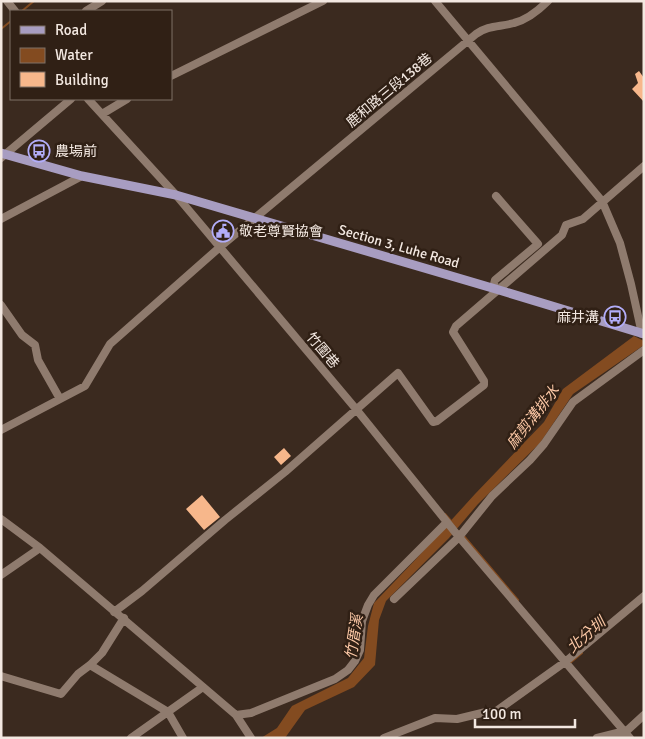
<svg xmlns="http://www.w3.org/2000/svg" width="645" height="739" font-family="Signika,'Noto Sans TC',sans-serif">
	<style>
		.water { fill: #834b20 }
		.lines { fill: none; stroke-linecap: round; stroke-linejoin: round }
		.stream { stroke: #834b20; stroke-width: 2 }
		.building { fill: #f7b78b }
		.minor { stroke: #8f7b6e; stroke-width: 8 }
		.major { stroke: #a89dc1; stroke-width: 9 }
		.labels { text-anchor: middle; stroke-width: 5; stroke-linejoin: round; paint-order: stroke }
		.street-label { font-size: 14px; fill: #f3e8e1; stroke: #302015 }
		.poi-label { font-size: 14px; fill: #f3e8e1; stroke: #302015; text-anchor: start }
		.water-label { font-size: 15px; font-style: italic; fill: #fcc8a6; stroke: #302015 }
	</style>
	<rect width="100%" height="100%" fill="#3b2a1f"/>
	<!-- water -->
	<path class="water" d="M 634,336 L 644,341 L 644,345 L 573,394 L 540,443 L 478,504 L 449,538 L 386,601 L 379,620 L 375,665 L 354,687 L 305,710 L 285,738 L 261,738 L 277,728 L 292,706 L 348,678 L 364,658 L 368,626 L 374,603 L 416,559 L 475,494 L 544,422 L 563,389 Z"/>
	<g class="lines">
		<!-- stream -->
		<path class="stream" d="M 22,11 L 34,1
			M 1,29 L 11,21
			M 445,514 L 452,522
			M 463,535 L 518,600
			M 570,663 L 582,653"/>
	</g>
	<!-- building -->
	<path class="building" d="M 639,71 L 644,78 L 644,102 L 632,89 L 638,83 L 635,74 Z
		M 284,448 L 291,456 L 281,465 L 274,457 Z
		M 202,495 L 220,517 L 204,530 L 186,509 Z"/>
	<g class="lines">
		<!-- minor -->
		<path class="minor" d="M 7,1 L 15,11
			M 435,1 L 602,201 L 620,243 L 631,284 L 642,334 L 644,332
			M 86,11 L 102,1
			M 171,76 L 323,1
			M 88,99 L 176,195 L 356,409 L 459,537 L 630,738
			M 102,114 L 127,99
			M 1,158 L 71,99
			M 1,219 L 82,176
			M 493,288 L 495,280 L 538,244 L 496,196
			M 1,305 L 22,335 L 35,345 L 38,360 L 60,399
			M 1,430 L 85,386 L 110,344 L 220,247 L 476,34 C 488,25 500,27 514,23 C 526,20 539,10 548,1
			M 1,519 L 40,548 L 236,715 L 251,738
			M 1,575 L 40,548
			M 394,599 L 459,537 L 492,496 L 530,460 L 544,444 L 573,402 L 644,350
			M 114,612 L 142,591 L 225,520 L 285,472 L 398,373 L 433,422 L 437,421 L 484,385 L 484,381 L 453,332 L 456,326 L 562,235 L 566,225 L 583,219 L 644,166
			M 90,665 L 168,712 L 183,738
			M 1,676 L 61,694 L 78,674 L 90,665 L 102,653 L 124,618
			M 236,715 L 251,713 L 335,679 L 348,670 L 355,661 L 360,650 L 362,621 L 368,605 L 374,595 L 447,522
			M 131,738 L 203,687
			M 384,738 L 435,718 L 457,719 L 486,712 L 495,712 L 565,662 L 644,596
			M 597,738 L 625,731
			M 619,738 L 644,715"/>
		<!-- major -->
		<path class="major" d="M 1,153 L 82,176 L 176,195 L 499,290 L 644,334"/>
	</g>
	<!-- icons -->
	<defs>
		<g id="bus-ring" transform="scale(1.125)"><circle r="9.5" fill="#302015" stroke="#b2adf9" stroke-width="1.5"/><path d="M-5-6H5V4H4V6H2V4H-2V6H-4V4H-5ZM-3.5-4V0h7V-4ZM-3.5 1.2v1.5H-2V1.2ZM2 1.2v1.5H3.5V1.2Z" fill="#b2adf9"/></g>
		<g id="civic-ring" transform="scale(1.125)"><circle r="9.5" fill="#302015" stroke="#b2adf9" stroke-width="1.5"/><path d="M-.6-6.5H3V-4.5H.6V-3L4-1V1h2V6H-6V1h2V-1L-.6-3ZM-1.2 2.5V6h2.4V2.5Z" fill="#b2adf9"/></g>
	</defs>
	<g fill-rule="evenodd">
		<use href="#bus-ring" x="39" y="151"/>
		<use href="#civic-ring" x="223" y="231"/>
		<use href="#bus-ring" x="615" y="317"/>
	</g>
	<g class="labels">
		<!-- street labels -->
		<g class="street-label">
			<text transform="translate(389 90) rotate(-40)" y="5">鹿和路三段138巷</text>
			<text transform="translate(399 246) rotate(16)" y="5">Section 3, Luhe Road</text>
			<text transform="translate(323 350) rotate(50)" y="5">竹圍巷</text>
		</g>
		<!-- poi labels -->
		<g class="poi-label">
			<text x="55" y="156">農場前</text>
			<text x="239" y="236">敬老尊賢協會</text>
			<text x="599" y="322" text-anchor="end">麻井溝</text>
		</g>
		<!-- water labels -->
		<g class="water-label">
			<text transform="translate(533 417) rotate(-52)" y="5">麻剪溝排水</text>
			<text transform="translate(586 635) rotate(-41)" y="5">北分圳</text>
			<text transform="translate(354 637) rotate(-81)" y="5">竹厝溪</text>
		</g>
	</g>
	<!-- border -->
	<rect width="645" height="739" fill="none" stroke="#f3e8e1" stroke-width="5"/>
	<!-- legend -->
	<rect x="10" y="10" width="162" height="90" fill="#302015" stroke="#7e7067"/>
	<rect x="20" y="26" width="25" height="8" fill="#a89dc1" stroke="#7e7067"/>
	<text x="55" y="35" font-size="15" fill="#f3e8e1">Road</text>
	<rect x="20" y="48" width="25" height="15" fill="#834b20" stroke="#7e7067"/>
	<text x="55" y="60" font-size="15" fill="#f3e8e1">Water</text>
	<rect x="20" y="72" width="25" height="15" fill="#f7b78b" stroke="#7e7067"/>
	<text x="55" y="85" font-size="15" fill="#f3e8e1">Building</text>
	<!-- scale -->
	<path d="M475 719v8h100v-8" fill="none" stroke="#f3e8e1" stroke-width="2.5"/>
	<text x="482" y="719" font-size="15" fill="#f3e8e1" stroke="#302015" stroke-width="4" paint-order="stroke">100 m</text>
</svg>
